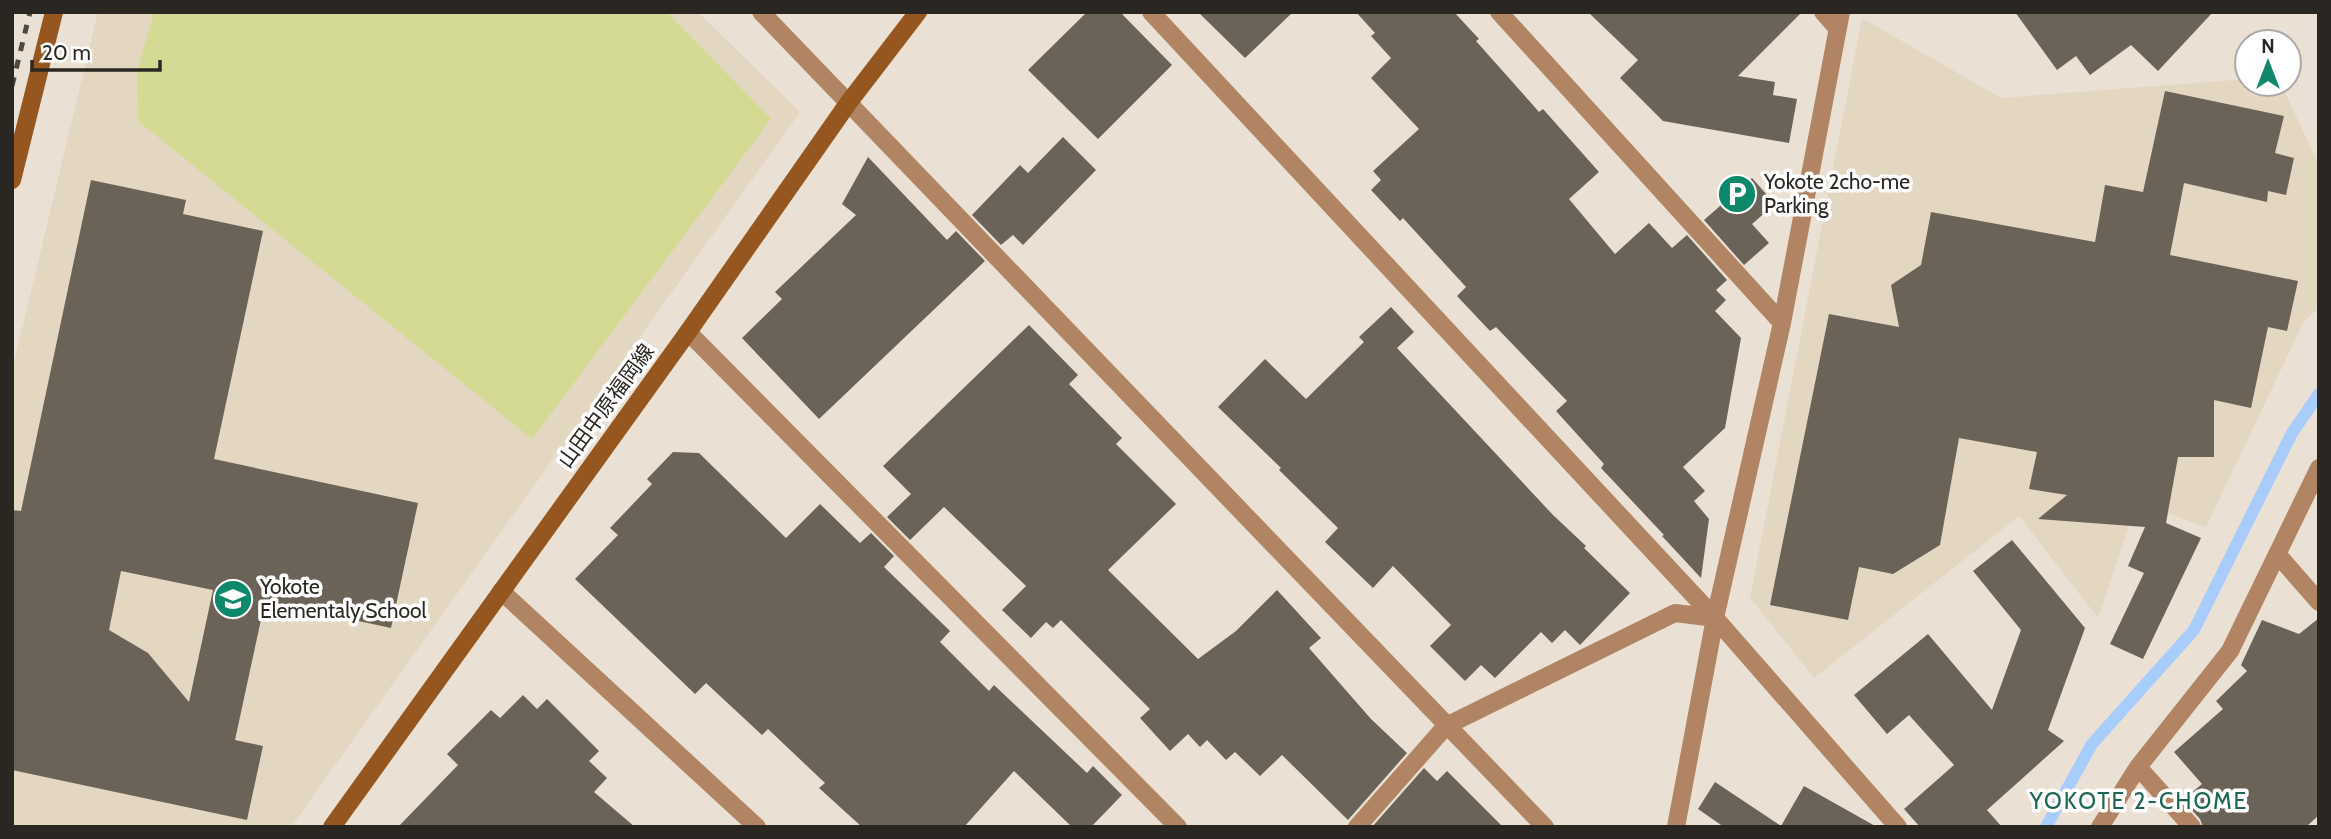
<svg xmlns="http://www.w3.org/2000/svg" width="2331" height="839" font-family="Cabin,'Noto Sans JP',sans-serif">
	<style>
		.built { fill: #e3d7c2 }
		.green { fill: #d4da94 }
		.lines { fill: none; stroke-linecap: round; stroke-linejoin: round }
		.stream { stroke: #a8cdfd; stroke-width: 12 }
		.building { fill: #6b6358; fill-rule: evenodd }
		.street { stroke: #b18564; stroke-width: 18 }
		.secondary { stroke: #95571f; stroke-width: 18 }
		.rail { stroke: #4d4942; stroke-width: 5; stroke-dasharray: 9 9; stroke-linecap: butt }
		.labels { text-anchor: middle; stroke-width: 7; stroke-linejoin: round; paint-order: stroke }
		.poi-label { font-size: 21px; fill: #2a2722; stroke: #fff; text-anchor: start }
		.street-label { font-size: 21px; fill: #2a2722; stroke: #fff }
		.neighbourhood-label { font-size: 23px; letter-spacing: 2px; fill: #1b6651; stroke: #fff }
	</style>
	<rect width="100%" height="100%" fill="#eae1d4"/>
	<!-- built -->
	<path class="built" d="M 98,12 L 698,12 L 800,112 L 291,827 L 12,826 L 12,371 Z
		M 1862,18 L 2001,98 L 2247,79 L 2247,84 L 2281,84 L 2319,165 L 2319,308 L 2304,321 L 2206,527 L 2137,502 L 2098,618 L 2019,516 L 1814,678 L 1750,598 Z"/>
	<!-- green -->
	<path class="green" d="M 154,12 L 667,12 L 771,119 L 532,439 L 138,121 L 137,71 Z"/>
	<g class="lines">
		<!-- stream -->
		<path class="stream" d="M 2046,827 L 2092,744 L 2194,630 L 2292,433 L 2319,394"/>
	</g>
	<!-- building -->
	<path class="building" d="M 1087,12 L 1120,12 L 1172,65 L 1098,139 L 1028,70 Z
		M 1198,12 L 1293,12 L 1245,58 Z
		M 1356,12 L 1454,12 L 1479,39 L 1476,41 L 1539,112 L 1543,109 L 1599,172 L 1569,199 L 1615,254 L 1649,223 L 1672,248 L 1687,235 L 1727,280 L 1716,290 L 1726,300 L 1715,311 L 1741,338 L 1725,428 L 1683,467 L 1705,491 L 1694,501 L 1709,519 L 1701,578 L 1662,536 L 1664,535 L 1601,468 L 1604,464 L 1556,411 L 1567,401 L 1496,327 L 1490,331 L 1457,296 L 1466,287 L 1403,218 L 1400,221 L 1371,190 L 1381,180 L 1373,171 L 1419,129 L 1371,78 L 1391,58 L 1371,36 L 1375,33 Z
		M 1588,12 L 1802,12 L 1738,76 L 1775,82 L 1773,95 L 1797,99 L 1789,143 L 1663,121 L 1620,78 L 1638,60 Z
		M 2015,12 L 2213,12 L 2158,71 L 2131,45 L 2090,75 L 2076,56 L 2057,70 Z
		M 2165,91 L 2284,116 L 2275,153 L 2294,158 L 2286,195 L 2268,191 L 2267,202 L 2184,183 L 2170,255 L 2298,281 L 2287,331 L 2268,327 L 2251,408 L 2214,400 L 2214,457 L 2178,457 L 2166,523 L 2201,538 L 2143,659 L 2110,644 L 2144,573 L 2128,566 L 2145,527 L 2038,519 L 2067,495 L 2029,489 L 2037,452 L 1959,438 L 1940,545 L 1893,574 L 1859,567 L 1848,620 L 1770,605 L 1829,314 L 1899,327 L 1891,285 L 1921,265 L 1931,212 L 2095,242 L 2105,185 L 2143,192 Z
		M 1063,137 L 1096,170 L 1023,245 L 1013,235 L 1001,245 L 972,215 L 1020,165 L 1028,173 Z
		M 868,157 L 947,240 L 956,231 L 985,261 L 819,419 L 742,338 L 782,299 L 775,292 L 856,215 L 842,204 Z
		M 1752,178 L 1775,204 L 1752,224 L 1769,243 L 1744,265 L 1704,220 Z
		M 91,180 L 186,200 L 183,214 L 263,231 L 214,459 L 418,503 L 391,628 L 265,601 L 235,740 L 263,746 L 247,820 L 12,770 L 12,510 L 21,511 ZM 121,571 L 213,590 L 189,702 L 148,653 L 109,630 Z
		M 1391,307 L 1414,332 L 1397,348 L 1553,515 L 1586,546 L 1584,548 L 1630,593 L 1580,645 L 1565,630 L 1552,643 L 1541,632 L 1495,678 L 1481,665 L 1465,681 L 1430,646 L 1451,625 L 1393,566 L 1373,588 L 1325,542 L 1338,528 L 1279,470 L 1281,468 L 1218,407 L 1265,359 L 1306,399 L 1364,342 L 1359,337 Z
		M 1029,325 L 1078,375 L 1069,384 L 1122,438 L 1116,444 L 1176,504 L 1108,570 L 1198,659 L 1236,631 L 1277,590 L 1321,638 L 1309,648 L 1371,719 L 1407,753 L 1348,820 L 1282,755 L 1260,776 L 1235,752 L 1226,760 L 1207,740 L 1200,747 L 1188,734 L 1170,751 L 1140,718 L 1150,709 L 1061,620 L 1053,628 L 1046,622 L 1031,638 L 1002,610 L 1026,586 L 944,507 L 910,540 L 887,517 L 911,494 L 883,466 Z
		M 673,452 L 699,453 L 786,538 L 820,504 L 860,543 L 871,533 L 894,556 L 884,567 L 950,631 L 940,642 L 989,691 L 994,685 L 1087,773 L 1093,766 L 1122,795 L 1091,827 L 1072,827 L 1014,771 L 964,827 L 862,827 L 819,788 L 825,783 L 768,729 L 762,735 L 706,683 L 695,694 L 575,579 L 618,535 L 610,528 L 652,484 L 647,479 Z
		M 2012,540 L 2085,628 L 2048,730 L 2064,741 L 1987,810 L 2002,827 L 1920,827 L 1904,809 L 1954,765 L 1909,715 L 1887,734 L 1854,695 L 1928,634 L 1992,710 L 2021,630 L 1973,571 Z
		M 2319,618 L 2319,815 L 2306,827 L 2203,827 L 2200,819 L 2183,800 L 2202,784 L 2174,752 L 2223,709 L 2216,701 L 2247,671 L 2241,665 L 2262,620 L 2299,634 Z
		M 523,695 L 537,709 L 547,699 L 599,751 L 589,761 L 607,778 L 594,792 L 635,827 L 398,827 L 458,765 L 447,754 L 491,710 L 500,718 Z
		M 1424,768 L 1437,781 L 1447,771 L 1503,827 L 1372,827 Z
		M 1715,782 L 1781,826 L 1804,786 L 1877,827 L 1724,827 L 1698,809 Z"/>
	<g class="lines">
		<!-- street -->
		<path class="street" d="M 761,12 L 1545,827
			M 1151,12 L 1715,618 L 1676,827
			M 1499,12 L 1782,323
			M 1823,12 L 1838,29
			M 688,332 L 1178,827
			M 2277,554 L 2319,602
			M 501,591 L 757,827
			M 1715,618 L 1782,323 L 1841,12
			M 2138,767 L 2192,827
			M 1357,827 L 1446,726 L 1675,613 L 1715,618 L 1898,827
			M 2100,827 L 2138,767 L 2230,651 L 2319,468"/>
		<!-- secondary -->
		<path class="secondary" d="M 12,180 L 54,12
			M 332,827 L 688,332 L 849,102 L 918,12"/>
		<!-- rail -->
		<path class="rail" d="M 12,86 L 30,12"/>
	</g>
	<!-- icons -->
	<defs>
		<g id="parking-disc" transform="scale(2.0125)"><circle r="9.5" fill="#0d886b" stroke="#fff"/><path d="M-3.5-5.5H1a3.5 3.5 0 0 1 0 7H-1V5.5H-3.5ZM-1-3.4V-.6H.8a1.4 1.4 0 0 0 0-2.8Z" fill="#fff"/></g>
		<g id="school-disc" transform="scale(2.0125)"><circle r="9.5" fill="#0d886b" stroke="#fff"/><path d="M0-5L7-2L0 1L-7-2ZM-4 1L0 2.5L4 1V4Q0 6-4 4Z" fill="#fff"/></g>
	</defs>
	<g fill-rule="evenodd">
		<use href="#parking-disc" x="1737" y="194"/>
		<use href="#school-disc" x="233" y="599"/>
	</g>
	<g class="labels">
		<!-- poi labels -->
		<g class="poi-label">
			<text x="1764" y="189">Yokote 2cho-me<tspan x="1764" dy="24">Parking</tspan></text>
			<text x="260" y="594">Yokote<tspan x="260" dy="24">Elementaly School</tspan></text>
		</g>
		<!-- street labels -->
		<g class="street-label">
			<text transform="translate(606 406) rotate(-54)" y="7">山田中原福岡線</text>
		</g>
		<!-- neighbourhood labels -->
		<g class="neighbourhood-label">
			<text x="2139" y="809">YOKOTE 2-CHOME</text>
		</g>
	</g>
	<!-- border -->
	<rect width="2331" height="839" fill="none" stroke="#2a2722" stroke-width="28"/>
	<!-- north arrow -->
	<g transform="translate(2268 63)"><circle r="33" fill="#ffffff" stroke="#aaa9a7" stroke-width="2"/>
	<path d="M0-5L12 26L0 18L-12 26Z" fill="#0d886b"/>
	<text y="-10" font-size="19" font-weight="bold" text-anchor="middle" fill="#2a2722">N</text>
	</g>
	<!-- scale -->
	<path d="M32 60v10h128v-10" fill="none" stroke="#2a2722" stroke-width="3.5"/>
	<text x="42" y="60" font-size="21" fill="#2a2722" stroke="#ffffff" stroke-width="5" paint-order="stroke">20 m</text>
</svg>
